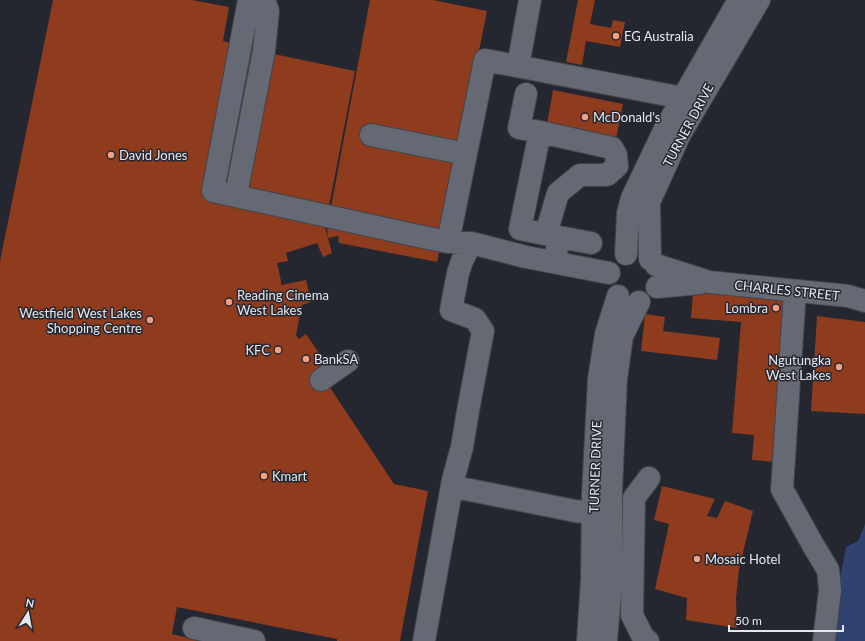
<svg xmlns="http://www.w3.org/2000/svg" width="865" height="641" font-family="Lato,sans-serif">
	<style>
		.green { fill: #30426f }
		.building { fill: #8f3b1e }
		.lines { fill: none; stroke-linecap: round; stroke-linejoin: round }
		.minor-casing { stroke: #41444b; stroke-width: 24 }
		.minor { stroke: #646973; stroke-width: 22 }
		.poi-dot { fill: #f39f84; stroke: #242730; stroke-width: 1.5 }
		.labels { text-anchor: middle; stroke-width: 3; stroke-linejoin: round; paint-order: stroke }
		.poi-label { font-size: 13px; fill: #e4e7ed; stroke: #242730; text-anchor: start }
		.street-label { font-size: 13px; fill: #e4e7ed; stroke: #242730 }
	</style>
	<rect width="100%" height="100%" fill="#242730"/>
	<!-- green -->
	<path class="green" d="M 865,524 L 865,641 L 833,641 L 838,588 L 846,547 L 858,541 Z"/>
	<!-- building -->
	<path class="building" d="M 53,0 L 192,0 L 229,7 L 223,41 L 274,54 L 355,71 L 325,227 L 332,253 L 323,257 L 317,243 L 286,253 L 288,261 L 277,263 L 281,281 L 281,285 L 306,280 L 311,302 L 302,305 L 296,335 L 299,339 L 306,334 L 328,366 L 329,386 L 394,484 L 428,491 L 400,641 L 337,641 L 337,639 L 177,607 L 172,634 L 200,641 L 0,641 L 0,261 Z
		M 370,0 L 433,0 L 487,11 L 437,262 L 339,243 L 338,236 L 328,238 L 327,228 Z
		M 578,0 L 595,0 L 590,24 L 611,28 L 613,20 L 625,22 L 620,47 L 586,41 L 582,65 L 566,62 Z
		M 553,90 L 623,104 L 615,144 L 546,130 Z
		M 693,292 L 787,300 L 774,462 L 752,460 L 754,435 L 732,433 L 741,322 L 691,318 Z
		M 645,314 L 665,317 L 663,331 L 720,338 L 717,360 L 641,351 Z
		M 817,316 L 865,322 L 865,414 L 811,411 Z
		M 662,486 L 715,499 L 707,516 L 717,518 L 725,501 L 753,511 L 739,569 L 736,598 L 737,628 L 686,620 L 687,598 L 655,589 L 669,524 L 654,520 Z"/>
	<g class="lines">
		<!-- minor casing -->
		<g class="minor-casing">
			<path id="minor" d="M 249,0 L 213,191 L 418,236 L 448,242 L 471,243 L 526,257 L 609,273
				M 518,66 L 530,0
				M 526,94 L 519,128 L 540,132 L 520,229 L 559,237 L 556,254
				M 540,132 L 612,148 L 616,155 L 617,166 L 607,175 L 580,175 L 558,193 L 546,234
				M 371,135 L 466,154
				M 236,195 L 264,51 L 268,11 L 264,0
				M 559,237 L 591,243
				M 448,242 L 485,60 L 683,98
				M 626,254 L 628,213 L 632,198 L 665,129 L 739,0
				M 650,259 L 649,202 L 680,134 L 759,0
				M 656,265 L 709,282 L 848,296 L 865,301
				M 657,287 L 700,283
				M 795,291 L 782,489 L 813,545 L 828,570 L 830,590 L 824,641
				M 321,380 L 348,361
				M 453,480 L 455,487 L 575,511 L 593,513 L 608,512
				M 194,628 L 254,641
				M 424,641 L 453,480 L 462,447 L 468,411 L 483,331 L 475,319 L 451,310 L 458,273 L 462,261 L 471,243
				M 588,641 L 592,579 L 593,494 L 599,379 L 606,334 L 618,296
				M 606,641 L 611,583 L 611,491 L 616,379 L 622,336 L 639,302
				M 648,641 L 643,637 L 632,615 L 634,498 L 649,478"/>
		</g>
		<!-- minor -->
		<use href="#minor" class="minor"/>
	</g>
	<!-- markers -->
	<g class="poi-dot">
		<circle cx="616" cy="36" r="4"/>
		<circle cx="585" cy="117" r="4"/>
		<circle cx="111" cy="155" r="4"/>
		<circle cx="229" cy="302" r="4"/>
		<circle cx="776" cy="308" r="4"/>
		<circle cx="150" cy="320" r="4"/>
		<circle cx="278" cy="350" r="4"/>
		<circle cx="306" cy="359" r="4"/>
		<circle cx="839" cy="367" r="4"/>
		<circle cx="264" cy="476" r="4"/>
		<circle cx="697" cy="559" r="4"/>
	</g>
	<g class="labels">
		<!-- poi labels -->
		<g class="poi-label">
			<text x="624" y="41">EG Australia</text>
			<text x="593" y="122">McDonald's</text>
			<text x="119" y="160">David Jones</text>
			<text x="237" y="300">Reading Cinema<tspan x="237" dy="15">West Lakes</tspan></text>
			<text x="768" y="313" text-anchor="end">Lombra</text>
			<text x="142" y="318" text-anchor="end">Westfield West Lakes<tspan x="142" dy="15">Shopping Centre</tspan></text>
			<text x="270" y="355" text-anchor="end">KFC</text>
			<text x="314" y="364">BankSA</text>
			<text x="831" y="365" text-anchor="end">Ngutungka<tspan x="831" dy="15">West Lakes</tspan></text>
			<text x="272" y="481">Kmart</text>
			<text x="705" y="564">Mosaic Hotel</text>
		</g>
		<!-- street labels -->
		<g class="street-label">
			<text transform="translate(688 125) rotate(-62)" y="5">TURNER DRIVE</text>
			<text transform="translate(787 290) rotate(6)" y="5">CHARLES STREET</text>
			<text transform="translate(595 467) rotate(-88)" y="5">TURNER DRIVE</text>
		</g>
	</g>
	<!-- north arrow -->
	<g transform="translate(28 613) rotate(11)" stroke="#242730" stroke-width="3" paint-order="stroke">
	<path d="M0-3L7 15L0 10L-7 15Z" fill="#e4e7ed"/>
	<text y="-6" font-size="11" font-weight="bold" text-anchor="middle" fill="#e4e7ed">N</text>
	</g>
	<!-- scale -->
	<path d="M729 625v6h114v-6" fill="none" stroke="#e4e7ed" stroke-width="2"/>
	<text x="735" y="625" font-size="12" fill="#e4e7ed" stroke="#242730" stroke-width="3" paint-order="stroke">50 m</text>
</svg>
